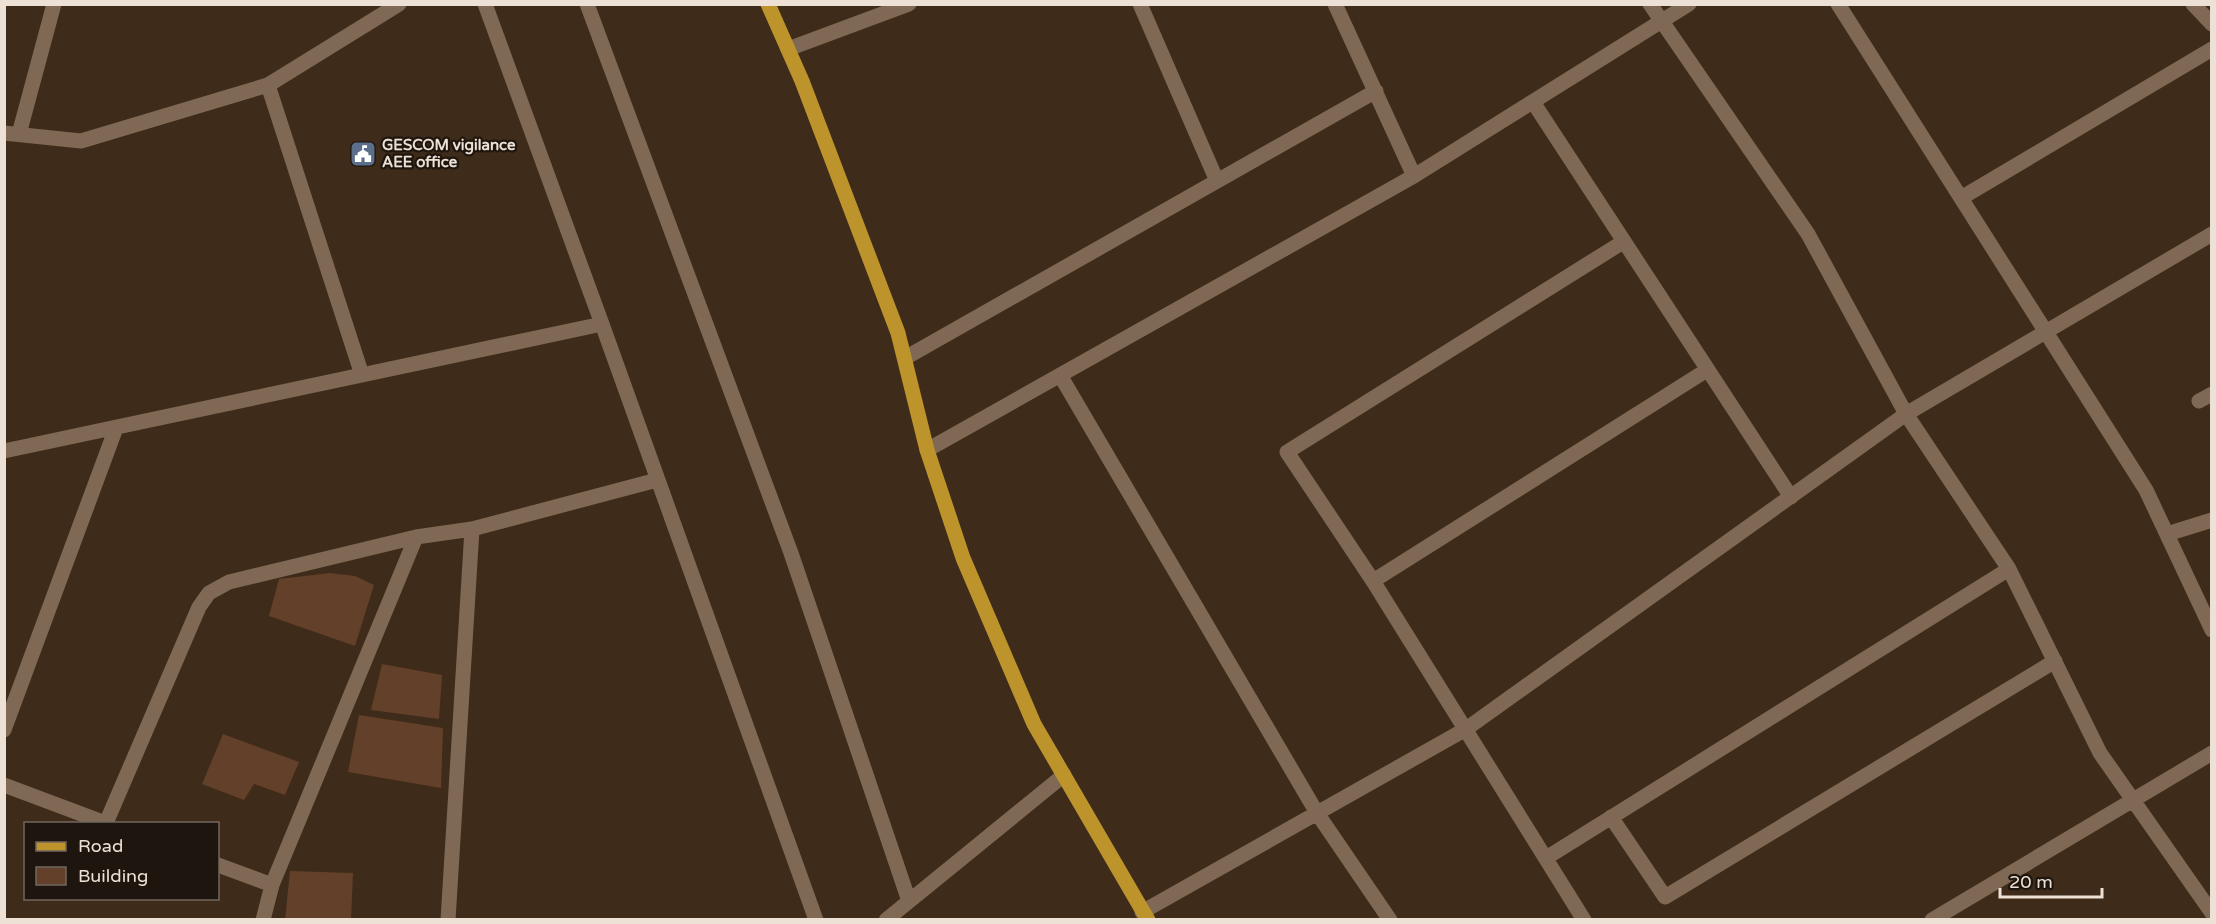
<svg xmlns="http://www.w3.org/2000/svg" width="2216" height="924" font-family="'Varela Round',sans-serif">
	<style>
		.building { fill: #63402a }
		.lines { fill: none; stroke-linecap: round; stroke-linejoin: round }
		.minor { stroke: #7f6955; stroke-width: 15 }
		.major { stroke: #bd932c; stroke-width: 15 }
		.labels { text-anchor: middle; stroke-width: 4.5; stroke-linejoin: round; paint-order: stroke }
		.poi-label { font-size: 15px; font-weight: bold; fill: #ede1d5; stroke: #1e160e; text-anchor: start }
	</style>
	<rect width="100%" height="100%" fill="#3e2b19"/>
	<!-- building -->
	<path class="building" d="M 330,573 L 355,576 L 374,585 L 355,646 L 269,616 L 279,579 Z
		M 382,664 L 442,675 L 439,719 L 371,710 Z
		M 359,715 L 443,728 L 441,788 L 348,772 Z
		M 223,734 L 299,762 L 285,795 L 254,784 L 244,800 L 202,784 Z
		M 290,871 L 353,873 L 351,920 L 285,920 Z"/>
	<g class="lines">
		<!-- minor -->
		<path class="minor" d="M 587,4 L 791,553 L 909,901
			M 1140,4 L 1217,181
			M 1335,4 L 1414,176
			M 1650,4 L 1808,234 L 1906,414 L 2009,569 L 2100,753 L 2212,913
			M 1838,4 L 2146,490 L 2212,630
			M 2193,4 L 2212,24
			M 788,49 L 909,4
			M 268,85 L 362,375
			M 1533,102 L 1791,497
			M 4,133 L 81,141 L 268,85 L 399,4
			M 19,134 L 54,4
			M 1961,198 L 2212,49
			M 602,324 L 816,920
			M 905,358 L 1376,91
			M 1060,375 L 1317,813 L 1390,920
			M 2199,401 L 2212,394
			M 927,450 L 1414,176 L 1689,4
			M 4,451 L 602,324 L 485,4
			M 2167,534 L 2212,520
			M 1373,581 L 1707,370
			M 4,730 L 116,428
			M 4,785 L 108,824
			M 1611,817 L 1665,897 L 2055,661
			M 106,823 L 199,607 L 209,593 L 229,582 L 416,537 L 472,529 L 657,480
			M 1546,858 L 2009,569
			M 218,865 L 272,885
			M 1142,912 L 1466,729 L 1906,414 L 2212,234
			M 263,920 L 272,885 L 416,537
			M 448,920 L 472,529
			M 886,920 L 1064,775
			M 1584,920 L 1373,581 L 1287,452 L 1623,242
			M 1932,920 L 2212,753"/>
		<!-- major -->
		<path class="major" d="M 768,4 L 802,81 L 898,333 L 927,450 L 963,558 L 1034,724 L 1148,920"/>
	</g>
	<!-- icons -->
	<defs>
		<g id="civic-square" transform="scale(1.35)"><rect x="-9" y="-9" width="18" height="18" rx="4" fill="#5c6f8a" stroke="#1e160e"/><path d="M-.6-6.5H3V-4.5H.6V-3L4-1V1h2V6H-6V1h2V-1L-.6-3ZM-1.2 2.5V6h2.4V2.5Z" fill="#fff"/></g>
	</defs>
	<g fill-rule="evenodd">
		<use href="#civic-square" x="363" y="154"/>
	</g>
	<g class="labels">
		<!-- poi labels -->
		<g class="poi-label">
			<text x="382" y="150">GESCOM vigilance<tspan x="382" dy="17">AEE office</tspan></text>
		</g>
	</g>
	<!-- border -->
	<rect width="2216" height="924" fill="none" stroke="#ede1d5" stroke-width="12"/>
	<!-- legend -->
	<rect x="24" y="822" width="195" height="78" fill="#1e160e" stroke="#71675e" stroke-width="1.5"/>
	<rect x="36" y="842" width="30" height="9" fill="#bd932c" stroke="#71675e" stroke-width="1.5"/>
	<text x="78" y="852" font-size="18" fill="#ede1d5">Road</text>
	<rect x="36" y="867" width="30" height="18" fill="#63402a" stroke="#71675e" stroke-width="1.5"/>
	<text x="78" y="882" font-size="18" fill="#ede1d5">Building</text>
	<!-- scale -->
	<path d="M2000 888v9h102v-9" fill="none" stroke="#ede1d5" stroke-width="3"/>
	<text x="2009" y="888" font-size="18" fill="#ede1d5" stroke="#1e160e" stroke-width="4.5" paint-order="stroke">20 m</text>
</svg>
